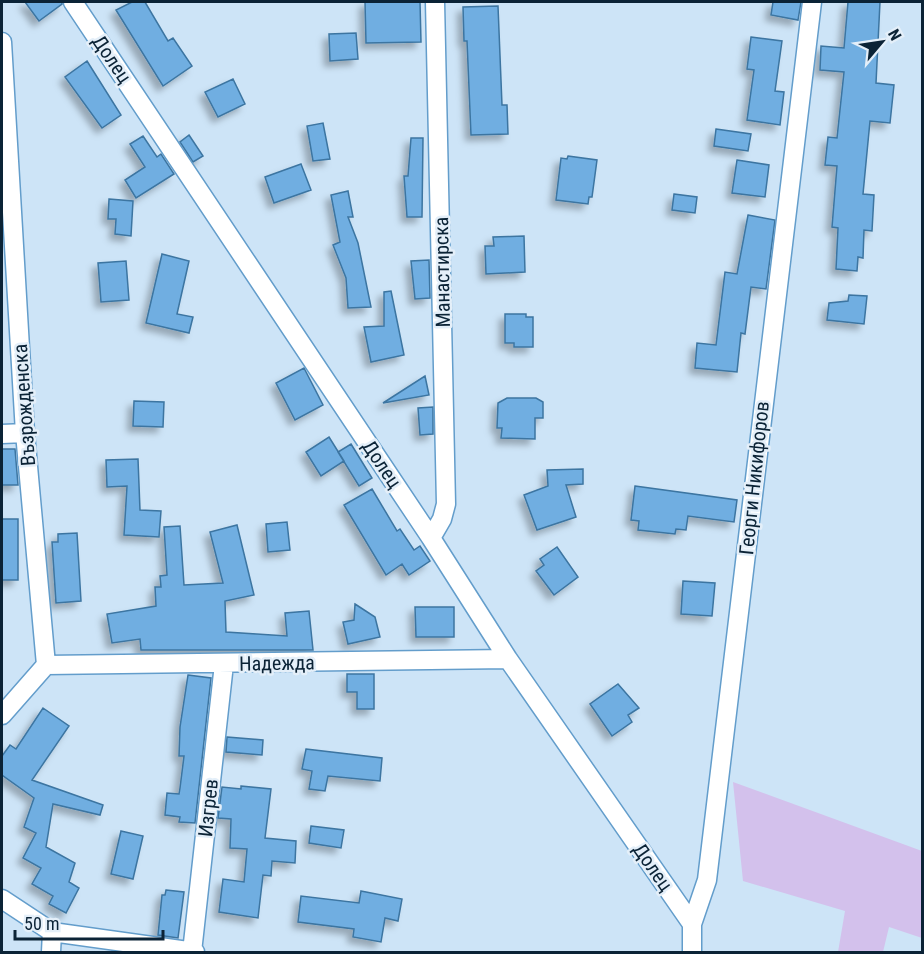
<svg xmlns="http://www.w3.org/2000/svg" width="924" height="954" font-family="'Roboto Condensed',sans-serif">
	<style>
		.green { fill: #d3c1ec }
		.building { fill: #6faee1; stroke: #3c75a1; stroke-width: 1.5; filter: url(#shadow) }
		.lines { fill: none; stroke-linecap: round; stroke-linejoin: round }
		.minor-casing { stroke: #639dcb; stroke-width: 21 }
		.minor { stroke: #fff; stroke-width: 18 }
		.labels { text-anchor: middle; stroke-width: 5; stroke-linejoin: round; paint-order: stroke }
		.street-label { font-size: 20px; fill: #0b2336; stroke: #e4eff9 }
	</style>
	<defs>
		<filter id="shadow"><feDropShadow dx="-5.5" dy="5.5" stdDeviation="3" flood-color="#0004"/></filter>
	</defs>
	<rect width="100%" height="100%" fill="#cde4f7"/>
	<!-- green -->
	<path class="green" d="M 733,782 L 922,851 L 922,938 L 889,927 L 883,952 L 838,952 L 845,911 L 743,881 Z"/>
	<!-- building -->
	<path class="building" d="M 25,2 L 62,2 L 62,4 L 39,21 Z
		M 132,2 L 145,2 L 168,41 L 173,38 L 192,66 L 163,86 L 116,10 Z
		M 365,2 L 420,2 L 421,42 L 366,43 Z
		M 773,2 L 801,2 L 798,20 L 771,15 Z
		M 848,2 L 880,2 L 876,83 L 894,85 L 890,123 L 870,121 L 863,194 L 874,195 L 872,231 L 864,230 L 863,258 L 858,257 L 857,271 L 836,269 L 838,228 L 832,227 L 837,166 L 825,165 L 828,137 L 837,138 L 844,72 L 820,70 L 821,46 L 844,48 Z
		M 498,6 L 502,105 L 507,105 L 508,134 L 471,135 L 467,41 L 464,41 L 463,7 Z
		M 356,33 L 358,59 L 330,61 L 329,34 Z
		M 751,37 L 782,41 L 775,91 L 784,92 L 780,125 L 747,120 L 754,70 L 747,69 Z
		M 87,61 L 121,115 L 102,128 L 65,77 Z
		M 233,79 L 245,104 L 218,117 L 205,92 Z
		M 323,123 L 330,159 L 313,161 L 307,126 Z
		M 716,129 L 751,134 L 748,151 L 714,146 Z
		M 189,135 L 203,156 L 193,162 L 180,142 Z
		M 143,136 L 157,157 L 161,154 L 174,174 L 136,198 L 125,180 L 145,167 L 130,144 Z
		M 411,138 L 423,138 L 422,217 L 407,217 L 404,176 L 408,176 Z
		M 568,156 L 597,160 L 592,197 L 589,197 L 588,204 L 556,200 L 561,158 L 567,159 Z
		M 737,160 L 769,165 L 765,197 L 732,193 Z
		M 301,164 L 311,190 L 274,203 L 265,177 Z
		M 348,191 L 353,217 L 348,217 L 358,243 L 371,307 L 348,308 L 346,278 L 333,245 L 340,242 L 331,195 Z
		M 674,194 L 697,197 L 695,213 L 672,210 Z
		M 109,199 L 133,201 L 131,236 L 115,234 L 116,219 L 108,219 Z
		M 748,215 L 775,220 L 766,289 L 751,287 L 745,334 L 741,333 L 737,372 L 695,368 L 697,343 L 716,345 L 725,272 L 737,274 Z
		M 524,236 L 525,272 L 486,274 L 485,246 L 494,246 L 493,237 Z
		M 162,254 L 189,261 L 177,314 L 193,317 L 189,333 L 146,323 Z
		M 429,260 L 430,298 L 415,299 L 411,261 Z
		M 126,261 L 129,300 L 101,302 L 98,263 Z
		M 391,291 L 404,355 L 371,362 L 364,327 L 384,326 L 384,292 Z
		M 849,295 L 867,296 L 864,324 L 827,320 L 829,303 L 848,301 Z
		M 505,314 L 526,314 L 526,317 L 533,317 L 533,347 L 514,347 L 514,343 L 505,343 Z
		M 304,368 L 323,405 L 295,420 L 276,383 Z
		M 425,376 L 429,395 L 383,403 Z
		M 507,398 L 536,398 L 543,402 L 543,418 L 535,418 L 535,439 L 501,438 L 502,428 L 497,428 L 498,403 Z
		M 134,401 L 164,402 L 163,427 L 133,426 Z
		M 433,407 L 433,434 L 420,435 L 418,408 Z
		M 329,437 L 344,461 L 321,476 L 306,452 Z
		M 351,444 L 372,478 L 359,486 L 338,452 Z
		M 2,449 L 15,449 L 18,485 L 2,485 Z
		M 138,459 L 140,510 L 161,511 L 159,537 L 124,535 L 127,486 L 107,487 L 106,460 Z
		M 583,469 L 583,484 L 566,485 L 576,517 L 537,530 L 524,495 L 548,486 L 547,470 Z
		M 635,486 L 737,500 L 734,522 L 688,516 L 686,530 L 676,529 L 675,534 L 638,530 L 639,521 L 631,520 Z
		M 372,489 L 397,531 L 400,529 L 414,550 L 420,546 L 430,561 L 409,575 L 402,564 L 386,575 L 344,505 Z
		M 2,519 L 18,519 L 18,580 L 2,580 Z
		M 287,522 L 290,550 L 268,552 L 266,524 Z
		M 237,525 L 254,595 L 225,601 L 226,632 L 287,636 L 285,613 L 309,611 L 313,650 L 141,650 L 140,639 L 112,643 L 107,614 L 156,606 L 155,587 L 161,587 L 160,576 L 167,575 L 164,527 L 180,526 L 184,585 L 223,583 L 210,532 Z
		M 77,533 L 81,601 L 56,603 L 52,542 L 58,542 L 58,534 Z
		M 557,547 L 578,577 L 554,595 L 536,571 L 544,565 L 540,559 Z
		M 683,581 L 715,583 L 712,616 L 681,614 Z
		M 355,604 L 375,617 L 380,637 L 348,644 L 343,622 L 354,620 Z
		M 415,607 L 454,607 L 454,637 L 416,637 Z
		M 347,674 L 374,674 L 374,709 L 357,709 L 357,692 L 347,692 Z
		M 188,675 L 211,678 L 195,823 L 179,822 L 180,817 L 165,815 L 167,793 L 179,794 L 180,788 L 184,756 L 179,756 L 180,727 Z
		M 618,684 L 639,708 L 628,715 L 632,722 L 612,736 L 590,704 Z
		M 43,708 L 69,726 L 32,780 L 103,805 L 100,815 L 53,804 L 46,847 L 75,863 L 69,882 L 79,888 L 66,913 L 49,904 L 53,896 L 32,884 L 41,868 L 23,858 L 36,833 L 24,827 L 34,798 L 2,775 L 2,756 L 10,745 L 16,749 Z
		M 227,737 L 263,740 L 262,755 L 226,752 Z
		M 306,749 L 382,758 L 380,781 L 328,776 L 325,791 L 309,789 L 312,771 L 302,769 Z
		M 241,786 L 271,789 L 265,838 L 296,841 L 295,863 L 272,861 L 271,876 L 263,875 L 258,918 L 219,912 L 223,879 L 244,882 L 247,849 L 230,848 L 231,819 L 218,818 L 222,787 L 241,789 Z
		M 311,826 L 344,830 L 341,848 L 309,843 Z
		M 121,831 L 143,836 L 133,879 L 111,874 Z
		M 166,890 L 184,892 L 178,938 L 158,935 L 162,895 L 165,895 Z
		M 361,891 L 402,899 L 398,921 L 385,918 L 381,942 L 353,937 L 354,929 L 298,922 L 301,896 L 359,903 Z"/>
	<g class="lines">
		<!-- minor casing -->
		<g class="minor-casing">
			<path id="minor" d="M 73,2 L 431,538 L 508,659 L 692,924
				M 2,42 L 25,433 L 46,665 L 2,715
				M 2,434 L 25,433
				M 431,538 L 442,519 L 446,504 L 435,2
				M 46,665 L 508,659
				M 2,899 L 52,932 L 195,952
				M 51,952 L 52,932
				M 192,952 L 224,664
				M 692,952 L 692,924 L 707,880 L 812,2"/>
		</g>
		<!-- minor -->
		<use href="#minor" class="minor"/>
	</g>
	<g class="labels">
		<!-- street labels -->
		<g class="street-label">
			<text transform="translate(112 59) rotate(56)" y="7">Долец</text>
			<text transform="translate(442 272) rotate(-91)" y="7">Манастирска</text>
			<text transform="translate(24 405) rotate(-94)" y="7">Възрожденска</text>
			<text transform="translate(382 464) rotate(56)" y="7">Долец</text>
			<text transform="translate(754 478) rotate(-84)" y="7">Георги Никифоров</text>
			<text transform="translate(277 663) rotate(-1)" y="7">Надежда</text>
			<text transform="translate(208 808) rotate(-84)" y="7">Изгрев</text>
			<text transform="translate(653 867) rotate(55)" y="7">Долец</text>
		</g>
	</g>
	<!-- border -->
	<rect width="924" height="954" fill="none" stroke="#0b2336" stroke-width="6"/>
	<!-- north arrow -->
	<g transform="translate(882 42) rotate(61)" stroke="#e4eff9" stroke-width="4.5" paint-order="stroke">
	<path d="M0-4.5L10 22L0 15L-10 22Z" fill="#0b2336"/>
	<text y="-9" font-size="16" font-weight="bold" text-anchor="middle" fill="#0b2336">N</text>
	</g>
	<!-- scale -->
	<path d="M15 930v9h148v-9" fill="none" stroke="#0b2336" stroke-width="3"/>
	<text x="24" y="930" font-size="18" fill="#0b2336" stroke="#e4eff9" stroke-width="4.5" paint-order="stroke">50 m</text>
</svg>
